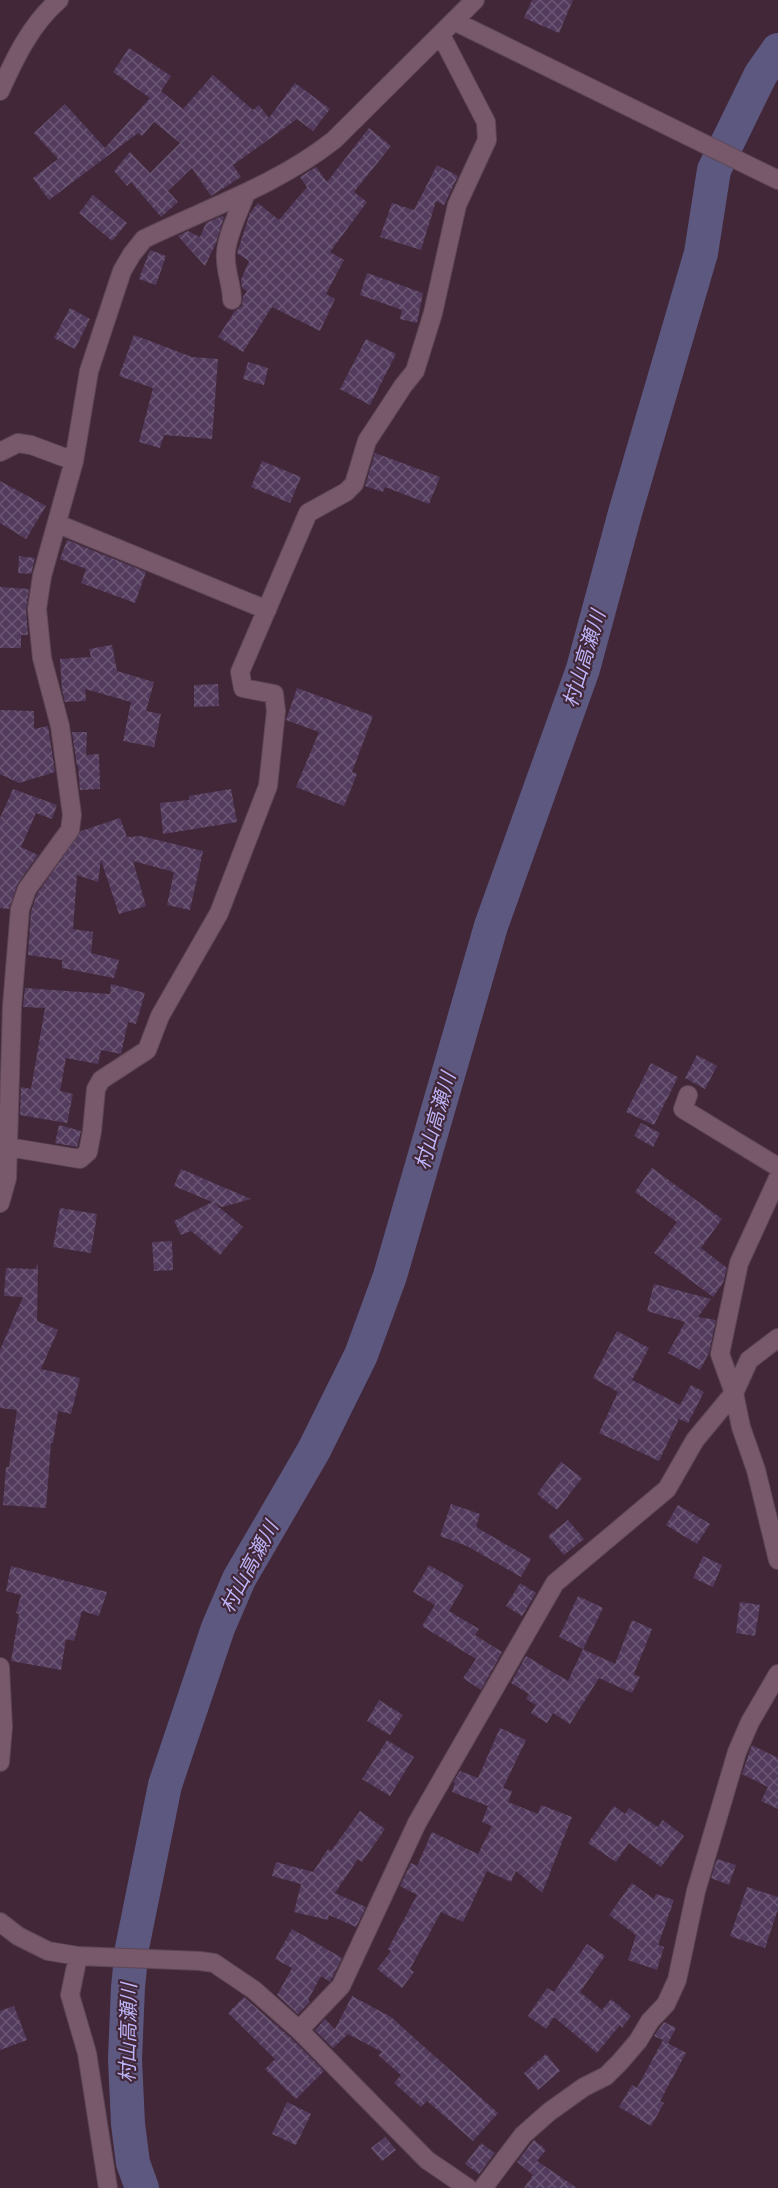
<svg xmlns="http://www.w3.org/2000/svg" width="778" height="2188" font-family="Poppins,'Noto Sans JP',sans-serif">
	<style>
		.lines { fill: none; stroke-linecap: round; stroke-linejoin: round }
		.river { stroke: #5d5880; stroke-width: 34 }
		.building { fill: url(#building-cross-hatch) }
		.minor-casing { stroke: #5d4655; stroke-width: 20 }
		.minor { stroke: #77596b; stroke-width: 18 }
		.labels { text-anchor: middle; stroke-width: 4.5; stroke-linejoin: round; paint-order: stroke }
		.water-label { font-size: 20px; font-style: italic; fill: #bcb4f7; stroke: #422738 }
	</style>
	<defs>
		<pattern id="building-cross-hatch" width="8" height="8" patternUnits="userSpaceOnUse" patternTransform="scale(1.5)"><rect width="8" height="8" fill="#533b5d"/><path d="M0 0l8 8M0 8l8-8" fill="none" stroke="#6c5775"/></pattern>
	</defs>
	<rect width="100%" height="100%" fill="#422738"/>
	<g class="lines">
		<!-- river -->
		<path class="river" d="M 142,2188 L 133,2163 L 128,2124 L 125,2059 L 128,1987 L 132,1948 L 165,1785 L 218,1628 L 239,1579 L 314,1450 L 361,1355 L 390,1276 L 491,926 L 583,669 L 625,513 L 701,253 L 714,170 L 761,74 L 778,50"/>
	</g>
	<!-- building -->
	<path class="building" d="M 532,0 L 573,0 L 559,33 L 524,18 Z
		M 129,48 L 171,76 L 161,91 L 183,109 L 213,75 L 253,110 L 259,105 L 269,118 L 295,83 L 330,109 L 313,131 L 297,119 L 233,165 L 241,177 L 211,196 L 192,168 L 168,191 L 178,202 L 161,217 L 131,182 L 127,186 L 114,171 L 130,152 L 150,173 L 180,143 L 154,122 L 142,136 L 138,133 L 49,200 L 33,178 L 58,159 L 34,133 L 65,104 L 105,148 L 150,98 L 113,72 Z
		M 369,128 L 391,146 L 354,192 L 367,202 L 330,252 L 344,260 L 326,294 L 335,299 L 320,331 L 272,307 L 243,352 L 218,337 L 235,311 L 242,306 L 243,297 L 247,291 L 242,288 L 241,280 L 249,261 L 237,253 L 250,213 L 258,203 L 279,220 L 307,187 L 300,177 L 316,167 L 327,182 Z
		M 437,165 L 458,176 L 444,205 L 436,201 L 421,250 L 380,237 L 392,203 L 414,210 Z
		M 93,195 L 127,223 L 112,241 L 79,213 Z
		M 222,216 L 224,217 L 216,243 L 205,266 L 178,236 L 188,231 L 200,237 L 206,223 Z
		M 150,250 L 166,256 L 156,285 L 139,279 Z
		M 367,273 L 423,293 L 417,323 L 400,319 L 402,310 L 360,295 Z
		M 70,308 L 90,319 L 75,349 L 54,338 Z
		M 134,335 L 192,357 L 218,359 L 212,439 L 164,435 L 160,448 L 139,442 L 153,388 L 119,376 Z
		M 366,339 L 396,354 L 370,405 L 340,389 Z
		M 248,362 L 268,368 L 264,385 L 243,379 Z
		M 375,453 L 440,477 L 429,504 L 385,487 L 383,492 L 365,486 Z
		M 262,461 L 301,477 L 290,503 L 251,487 Z
		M 0,481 L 46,506 L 26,539 L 0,523 Z
		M 67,540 L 146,572 L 135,603 L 81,583 L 86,569 L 60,559 Z
		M 19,556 L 35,558 L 31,574 L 18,573 Z
		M 0,587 L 29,589 L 26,610 L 28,635 L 21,635 L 21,648 L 0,648 Z
		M 112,645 L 117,671 L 154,682 L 146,711 L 161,714 L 154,747 L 123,741 L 131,702 L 85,689 L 86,701 L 65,702 L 62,690 L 60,659 L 91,657 L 89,649 Z
		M 218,684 L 219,706 L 194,707 L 194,685 Z
		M 297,688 L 373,716 L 352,772 L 357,774 L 344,806 L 296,787 L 319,732 L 286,720 Z
		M 0,710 L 34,711 L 34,729 L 48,726 L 55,772 L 19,783 L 0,774 Z
		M 72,732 L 87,732 L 86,755 L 99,754 L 100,789 L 80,790 L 78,765 L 77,766 Z
		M 13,789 L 57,805 L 52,819 L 36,813 L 21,847 L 38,855 L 18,883 L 9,909 L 0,908 L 0,818 Z
		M 231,789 L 237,822 L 163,834 L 160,803 L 189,800 L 189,796 Z
		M 120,818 L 127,837 L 141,836 L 203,851 L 190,910 L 167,905 L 174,872 L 133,861 L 146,906 L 119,914 L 101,860 L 98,882 L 77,875 L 73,929 L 93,932 L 91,953 L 119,960 L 114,978 L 62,968 L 62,960 L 28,955 L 31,911 L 37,894 L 81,831 Z
		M 111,984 L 145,993 L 136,1024 L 128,1022 L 121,1054 L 101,1050 L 98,1064 L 66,1058 L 60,1091 L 73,1094 L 67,1123 L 20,1115 L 21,1087 L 31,1089 L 45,1008 L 23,1007 L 25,988 L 110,994 Z
		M 697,1055 L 717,1066 L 705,1089 L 685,1078 Z
		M 651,1063 L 678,1077 L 654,1125 L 626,1112 Z
		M 641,1123 L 660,1133 L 653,1147 L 634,1136 Z
		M 59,1125 L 81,1131 L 77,1147 L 55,1143 Z
		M 652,1168 L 722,1219 L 701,1248 L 727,1268 L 723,1283 L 713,1297 L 654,1253 L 677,1222 L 635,1192 Z
		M 181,1169 L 251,1199 L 222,1207 L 214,1203 L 243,1227 L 220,1255 L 191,1231 L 181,1235 L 174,1221 L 212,1202 L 174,1186 Z
		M 60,1208 L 97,1214 L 91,1253 L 53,1247 Z
		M 172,1241 L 173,1270 L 154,1271 L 152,1242 Z
		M 38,1263 L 37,1321 L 58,1330 L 41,1369 L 80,1378 L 71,1414 L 58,1411 L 53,1443 L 51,1443 L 46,1508 L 3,1505 L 6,1467 L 9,1467 L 17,1410 L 0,1408 L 0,1350 L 23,1297 L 4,1296 L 6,1268 L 35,1269 Z
		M 654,1284 L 711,1299 L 698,1317 L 716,1320 L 709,1353 L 700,1370 L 668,1353 L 685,1322 L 647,1311 Z
		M 617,1331 L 649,1348 L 632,1380 L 680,1405 L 691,1385 L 704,1392 L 688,1423 L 679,1419 L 659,1461 L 599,1433 L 618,1392 L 593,1378 Z
		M 561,1462 L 582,1478 L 557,1510 L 537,1494 Z
		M 451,1504 L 480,1514 L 476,1527 L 531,1559 L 521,1577 L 467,1546 L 440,1536 Z
		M 678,1505 L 710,1524 L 697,1544 L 666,1525 Z
		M 568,1520 L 584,1539 L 564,1555 L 548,1536 Z
		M 703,1556 L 722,1565 L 713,1587 L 693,1578 Z
		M 429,1565 L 464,1585 L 449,1611 L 479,1629 L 475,1635 L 502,1652 L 481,1690 L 463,1678 L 476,1659 L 422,1626 L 435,1605 L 413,1592 Z
		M 11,1566 L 107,1592 L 99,1616 L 82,1611 L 74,1641 L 66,1639 L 61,1670 L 11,1661 L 19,1614 L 16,1613 L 21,1595 L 6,1591 Z
		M 520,1583 L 536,1593 L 522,1616 L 506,1606 Z
		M 578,1596 L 603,1608 L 583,1649 L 559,1637 Z
		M 740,1602 L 760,1605 L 755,1636 L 736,1633 Z
		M 632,1620 L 652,1629 L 634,1674 L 640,1677 L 632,1693 L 599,1678 L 570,1724 L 553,1713 L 547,1723 L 531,1713 L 536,1705 L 526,1699 L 529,1694 L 511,1683 L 526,1656 L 568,1681 L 583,1649 L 615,1664 Z
		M 379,1700 L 403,1715 L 390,1735 L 367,1721 Z
		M 500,1728 L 526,1740 L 503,1788 L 512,1791 L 508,1802 L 538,1814 L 541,1805 L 572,1817 L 542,1893 L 516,1871 L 511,1882 L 487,1871 L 463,1922 L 441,1912 L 410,1969 L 414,1972 L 402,1988 L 377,1969 L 391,1951 L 388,1949 L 417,1895 L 400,1886 L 411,1863 L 417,1866 L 432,1832 L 478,1854 L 492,1826 L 482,1822 L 488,1806 L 452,1792 L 455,1783 L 453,1782 L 460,1771 L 478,1778 Z
		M 387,1740 L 414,1757 L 390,1796 L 362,1779 Z
		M 752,1745 L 778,1758 L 778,1809 L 761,1801 L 768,1787 L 742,1774 Z
		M 614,1806 L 625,1814 L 629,1808 L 658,1827 L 663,1820 L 684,1836 L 661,1867 L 629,1843 L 616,1862 L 588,1843 Z
		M 360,1811 L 385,1829 L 362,1862 L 358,1859 L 335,1893 L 366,1907 L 356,1927 L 329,1915 L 328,1920 L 294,1912 L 301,1884 L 272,1876 L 276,1862 L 313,1872 L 328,1849 L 331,1851 Z
		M 717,1859 L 736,1865 L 729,1885 L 711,1878 Z
		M 632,1883 L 654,1899 L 656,1894 L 674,1900 L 658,1945 L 664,1947 L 657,1970 L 628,1960 L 636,1935 L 609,1915 Z
		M 747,1887 L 778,1897 L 778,1909 L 765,1948 L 730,1936 Z
		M 292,1929 L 342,1958 L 330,1982 L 321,1976 L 308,2000 L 310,2002 L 298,2014 L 277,1995 L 292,1968 L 275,1959 Z
		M 587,1944 L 605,1956 L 580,1992 L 602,2010 L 611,1999 L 631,2016 L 622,2028 L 620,2025 L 597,2053 L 554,2017 L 546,2029 L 528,2016 L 547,1988 L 554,1992 Z
		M 352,1996 L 391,2017 L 498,2113 L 473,2141 L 427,2101 L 421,2107 L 394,2083 L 401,2075 L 378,2055 L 382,2052 L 348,2034 L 333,2048 L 315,2030 L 325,2019 L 335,2029 Z
		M 244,1997 L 291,2038 L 324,2071 L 296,2099 L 265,2069 L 275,2059 L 228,2013 Z
		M 14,2006 L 27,2040 L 0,2050 L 0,2011 Z
		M 664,2022 L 676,2028 L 668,2043 L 664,2041 L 686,2053 L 660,2101 L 664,2103 L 651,2126 L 619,2107 L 632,2085 L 637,2088 L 663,2040 L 654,2036 Z
		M 546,2054 L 560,2071 L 538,2090 L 524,2073 Z
		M 287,2102 L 311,2114 L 296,2145 L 272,2134 Z
		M 385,2137 L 396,2150 L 382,2161 L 371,2148 Z
		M 534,2140 L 546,2150 L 537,2161 L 577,2188 L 524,2188 L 533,2175 L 517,2162 Z
		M 481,2143 L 495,2153 L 479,2174 L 465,2164 Z"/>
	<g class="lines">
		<!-- minor casing -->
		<g class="minor-casing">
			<path id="minor" d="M 456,22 L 778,180
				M 0,91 C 15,58 31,24 59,0
				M 232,300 C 232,284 224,268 226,252 C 228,232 239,212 246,193
				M 0,452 L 18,443 L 31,445 L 74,461
				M 58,524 L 267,610
				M 688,1095 L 683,1109 L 778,1167
				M 8,1147 L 80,1159 L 88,1152 L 92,1131 L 96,1089 L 101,1080 L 147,1050 L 160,1016 L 219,913 L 268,786 L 276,711 L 274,694 L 243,688 L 240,672 L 308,513 L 346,492 L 354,484 L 367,441 L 403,386 L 415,371 L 433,313 L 457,205 L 487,140 L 486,122 L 441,35
				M 778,1178 L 739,1263 L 720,1354 L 734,1393 L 741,1427 L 756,1470 L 778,1560
				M 0,1203 L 7,1178 L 12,1006 L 20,909 L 27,889 L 70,830 L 72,815 L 60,726 L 42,658 L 37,609 L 42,576 L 74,461 L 89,371 L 122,271 L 132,254 L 144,239 C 208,208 277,185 334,140 L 475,0
				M 0,1667 L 3,1727 L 0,1762
				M 0,1922 L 18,1936 L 48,1951 L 78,1956 L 200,1961 L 214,1963 L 254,1990 L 299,2030 L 427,2160 L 468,2188
				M 78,1956 L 70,1995 L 87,2053 L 108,2188
				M 299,2030 L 341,1986 L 417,1823 L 555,1583 L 667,1489 L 695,1440 L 734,1393 L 749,1360 L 778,1338
				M 483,2188 L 523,2135 L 549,2112 L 584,2087 L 606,2076 L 620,2062 L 638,2041 L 650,2021 L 666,2004 L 677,1980 L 696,1891 L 737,1752 L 750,1722 L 778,1674"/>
		</g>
		<!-- minor -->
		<use href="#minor" class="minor"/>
	</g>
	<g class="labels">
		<!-- water labels -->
		<g class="water-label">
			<text transform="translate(584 659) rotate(-73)" y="7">村山高瀬川</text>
			<text transform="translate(435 1121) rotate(-74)" y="7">村山高瀬川</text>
			<text transform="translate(249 1567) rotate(-62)" y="7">村山高瀬川</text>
			<text transform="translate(128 2033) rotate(-89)" y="7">村山高瀬川</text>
		</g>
	</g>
</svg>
